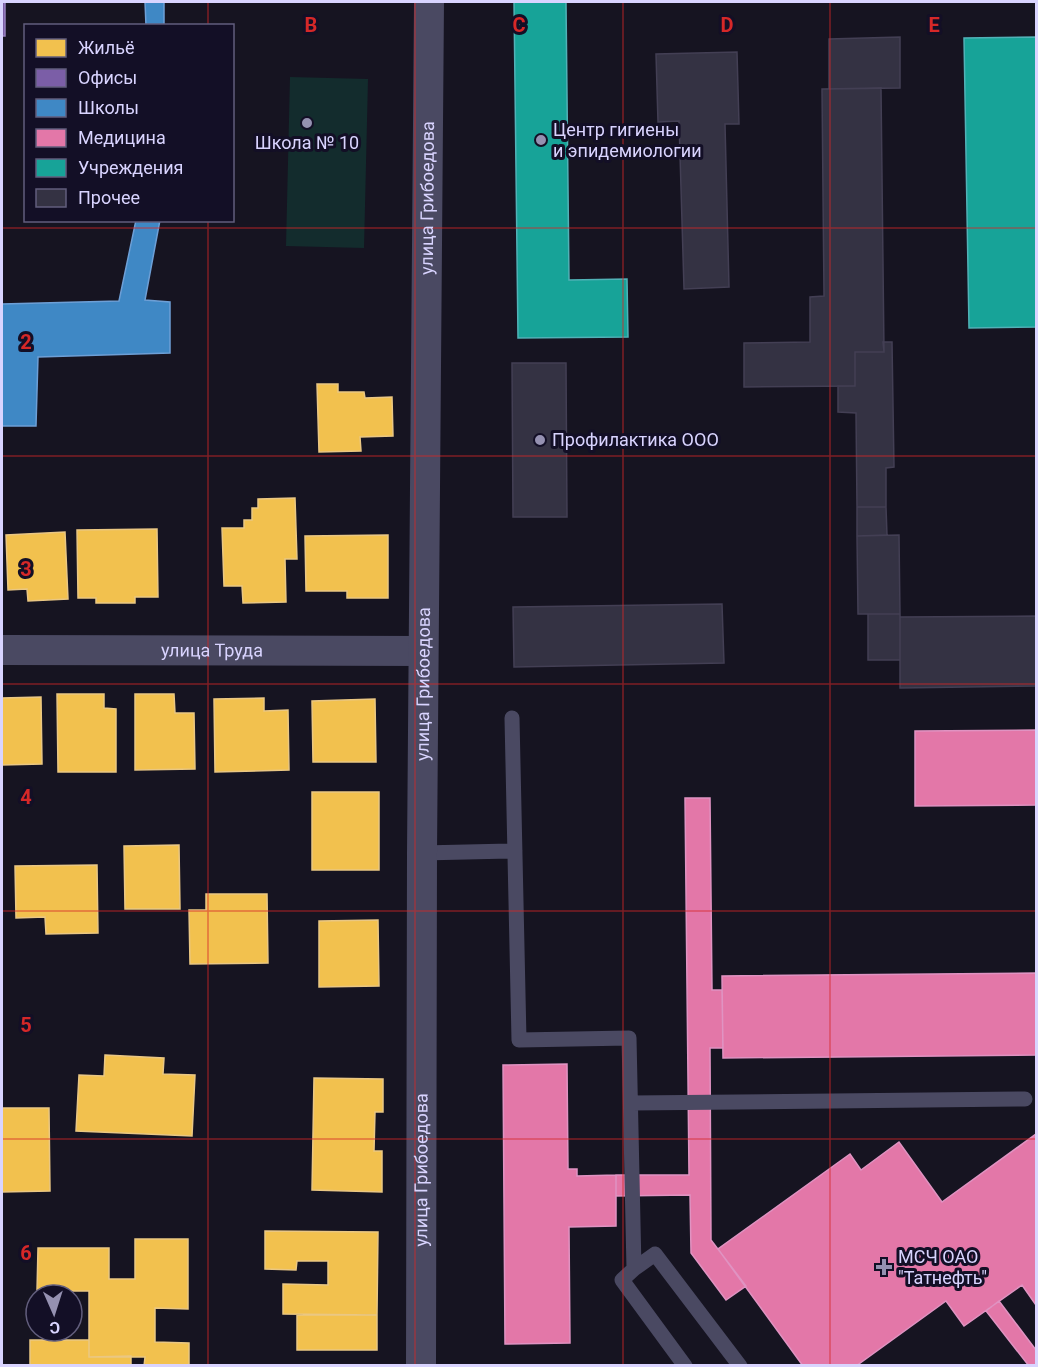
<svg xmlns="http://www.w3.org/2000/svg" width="1038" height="1367" font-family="Roboto,sans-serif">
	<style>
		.green { fill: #132c2d }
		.homes { fill: #f2c14e; stroke: #eac783; stroke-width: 1.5 }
		.offices { fill: #7b5ea7; stroke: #9781c1; stroke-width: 1.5 }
		.schools { fill: #3f88c5; stroke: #6d9fd6; stroke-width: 1.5 }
		.health { fill: #e377a8; stroke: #e093c2; stroke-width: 1.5 }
		.public { fill: #17a398; stroke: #51b2b7; stroke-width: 1.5 }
		.building { fill: #343243; stroke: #433f54; stroke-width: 1.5 }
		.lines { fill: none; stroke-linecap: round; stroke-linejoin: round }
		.service { stroke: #4a4962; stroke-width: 15 }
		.minor { stroke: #4a4962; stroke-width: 30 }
		.grid { fill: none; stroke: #d62828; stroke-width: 1.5; stroke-opacity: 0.55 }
		.poi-dot { fill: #9591b1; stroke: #130f26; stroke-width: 2 }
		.labels { text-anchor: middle; stroke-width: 6; stroke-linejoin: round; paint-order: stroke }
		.poi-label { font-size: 18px; fill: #d9d4ff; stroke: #130f26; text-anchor: start }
		.street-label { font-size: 18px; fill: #d9d4ff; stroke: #130f26 }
		.grid-label { font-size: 20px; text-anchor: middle; font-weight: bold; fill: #d62828; stroke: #130f26; stroke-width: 6; stroke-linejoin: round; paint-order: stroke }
	</style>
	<rect width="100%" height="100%" fill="#161421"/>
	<!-- green -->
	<path class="green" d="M 290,77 L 368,79 L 364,248 L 286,246 Z"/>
	<!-- homes -->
	<path class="homes" d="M 317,384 L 338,384 L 338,392 L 364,392 L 365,398 L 392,397 L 393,436 L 360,437 L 361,451 L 319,452 Z
		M 295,498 L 297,559 L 285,559 L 286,602 L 243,603 L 242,586 L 224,586 L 222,528 L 244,528 L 244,520 L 252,520 L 252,508 L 258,508 L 258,499 Z
		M 157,529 L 158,597 L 135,597 L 135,603 L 96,603 L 96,598 L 78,598 L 77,530 Z
		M 65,532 L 68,599 L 28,601 L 27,589 L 8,590 L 6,535 Z
		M 388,535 L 388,598 L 347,598 L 347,591 L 306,591 L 305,536 Z
		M 57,694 L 104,694 L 104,708 L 116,709 L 116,772 L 58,772 Z
		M 135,694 L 174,694 L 175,713 L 194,713 L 195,769 L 135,770 Z
		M 41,697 L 42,764 L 2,765 L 2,698 Z
		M 264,698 L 264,711 L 288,710 L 289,770 L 215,772 L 214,699 Z
		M 375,699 L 376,762 L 313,762 L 312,701 Z
		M 312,792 L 379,792 L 379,870 L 312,870 Z
		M 179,845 L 180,909 L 125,909 L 124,846 Z
		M 97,865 L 98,933 L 46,934 L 45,917 L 16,918 L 15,866 Z
		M 206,894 L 267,894 L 268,963 L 190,964 L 189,910 L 206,910 Z
		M 378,920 L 379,986 L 319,987 L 319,921 Z
		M 105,1055 L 164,1058 L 163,1074 L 195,1075 L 192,1136 L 76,1131 L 79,1075 L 104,1076 Z
		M 314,1078 L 383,1079 L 383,1112 L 375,1112 L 374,1151 L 382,1151 L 382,1192 L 312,1190 Z
		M 2,1108 L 49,1108 L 50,1191 L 2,1192 Z
		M 265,1231 L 378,1232 L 377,1315 L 283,1314 L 283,1284 L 328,1285 L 328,1261 L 297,1261 L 296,1270 L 265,1269 Z
		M 135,1239 L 188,1239 L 188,1309 L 155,1308 L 155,1342 L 189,1343 L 189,1366 L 144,1366 L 145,1357 L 89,1357 L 89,1291 L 37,1291 L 38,1248 L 109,1248 L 109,1279 L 135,1279 Z
		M 297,1315 L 377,1315 L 377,1350 L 297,1350 Z
		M 30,1340 L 89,1340 L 89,1357 L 131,1356 L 131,1366 L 30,1366 Z"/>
	<!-- offices -->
	<path class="offices" d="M 2,2 L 5,2 L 5,36 L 2,36 Z"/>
	<!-- schools -->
	<path class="schools" d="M 145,2 L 164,2 L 164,26 L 146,26 Z
		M 136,220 L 160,220 L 145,300 L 170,302 L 170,353 L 38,357 L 36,426 L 2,426 L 2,304 L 119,301 Z"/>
	<!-- health -->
	<path class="health" d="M 1036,730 L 1036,805 L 915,806 L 915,731 Z
		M 685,798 L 710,798 L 712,990 L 722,990 L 723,1048 L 710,1048 L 711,1240 L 746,1286 L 726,1300 L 691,1253 L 690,1195 L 616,1196 L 616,1175 L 689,1175 Z
		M 1036,973 L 1036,1055 L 723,1058 L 722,976 Z
		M 567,1064 L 568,1169 L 577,1169 L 577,1176 L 616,1175 L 616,1226 L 569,1227 L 570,1343 L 505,1344 L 503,1065 Z
		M 1036,1134 L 1036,1305 L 1022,1285 L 964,1326 L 946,1301 L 856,1366 L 803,1366 L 718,1249 L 850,1154 L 861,1170 L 899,1142 L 942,1202 Z
		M 999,1301 L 1036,1350 L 1036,1366 L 1029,1366 L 986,1311 Z"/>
	<!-- public -->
	<path class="public" d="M 514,2 L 566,2 L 569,280 L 627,279 L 628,337 L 518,338 Z
		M 1036,37 L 1036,327 L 969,328 L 964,38 Z"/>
	<!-- building -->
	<path class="building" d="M 900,37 L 900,88 L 829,89 L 829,39 Z
		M 737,52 L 739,124 L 725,124 L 729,287 L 684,289 L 679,121 L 658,122 L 656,54 Z
		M 881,88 L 884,352 L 855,352 L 855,386 L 744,387 L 744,343 L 810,342 L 810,297 L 824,296 L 822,89 Z
		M 883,342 L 892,342 L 894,467 L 886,468 L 886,507 L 857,507 L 856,413 L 838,412 L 838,386 L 855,386 L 855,352 L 884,352 Z
		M 512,363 L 566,363 L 567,517 L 513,517 Z
		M 857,507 L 886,507 L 887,535 L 857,536 Z
		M 899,535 L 900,614 L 858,614 L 857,536 Z
		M 722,604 L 724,663 L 514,667 L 513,607 Z
		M 868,614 L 900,614 L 900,660 L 868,660 Z
		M 1036,616 L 1036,686 L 900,688 L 900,617 Z"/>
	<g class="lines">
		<!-- service -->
		<path class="service" d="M 512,718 L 519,1040 L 629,1038 L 634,1269
			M 422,853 L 515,851
			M 631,1103 L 1025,1099
			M 685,1366 L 622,1280 L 634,1269 L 655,1254 L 740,1366"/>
		<!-- minor -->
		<g class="minor">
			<path id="s1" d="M 2,650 L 423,651"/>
			<path id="s2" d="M 421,1366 L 422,853 L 429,2"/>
		</g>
	</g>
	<!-- grid -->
	<path class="grid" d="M 208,2 L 208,26M 415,2 L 415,1366M 623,2 L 623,1366M 830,2 L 830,1366M 208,220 L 208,1366M 2,228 L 1036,228M 2,456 L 1036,456M 2,684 L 1036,684M 2,911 L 1036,911M 2,1139 L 1036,1139"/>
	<!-- markers -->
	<g class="poi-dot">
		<circle cx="307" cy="123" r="6"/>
		<circle cx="541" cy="140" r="6"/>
		<circle cx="540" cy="440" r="6"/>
		<path d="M881 1258h6v6h6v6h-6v6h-6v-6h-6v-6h6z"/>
	</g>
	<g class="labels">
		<!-- poi labels -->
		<g class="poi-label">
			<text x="553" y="136">Центр гигиены<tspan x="553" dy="21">и эпидемиологии</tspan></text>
			<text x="307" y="149" text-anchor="middle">Школа № 10</text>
			<text x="552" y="446">Профилактика ООО</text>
			<text x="898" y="1263">МСЧ ОАО<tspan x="898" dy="21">"Татнефть"</tspan></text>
		</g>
		<!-- street labels -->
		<g class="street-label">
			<text dy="6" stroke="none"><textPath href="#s2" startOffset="1168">улица Грибоедова</textPath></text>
			<text dy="6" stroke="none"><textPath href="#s1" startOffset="210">улица Труда</textPath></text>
			<text dy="6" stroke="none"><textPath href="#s2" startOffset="682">улица Грибоедова</textPath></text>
			<text dy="6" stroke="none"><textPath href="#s2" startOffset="196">улица Грибоедова</textPath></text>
		</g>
	</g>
	<g class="grid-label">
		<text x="311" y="32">B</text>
		<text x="519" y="32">C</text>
		<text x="727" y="32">D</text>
		<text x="934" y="32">E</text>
		<text x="26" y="349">2</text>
		<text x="26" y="576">3</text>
		<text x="26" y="804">4</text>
		<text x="26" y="1032">5</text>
		<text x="26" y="1260">6</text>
	</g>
	<!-- border -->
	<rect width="1038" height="1367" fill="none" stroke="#d9d4ff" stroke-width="6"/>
	<!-- legend -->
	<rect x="24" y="24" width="210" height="198" fill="#130f26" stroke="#625e7d" stroke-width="1.5"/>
	<rect x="36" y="39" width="30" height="18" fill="#f2c14e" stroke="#625e7d" stroke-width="1.5"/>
	<text x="78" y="54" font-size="18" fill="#d9d4ff">Жильё</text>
	<rect x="36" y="69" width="30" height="18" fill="#7b5ea7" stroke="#625e7d" stroke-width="1.5"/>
	<text x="78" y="84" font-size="18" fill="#d9d4ff">Офисы</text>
	<rect x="36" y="99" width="30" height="18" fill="#3f88c5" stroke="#625e7d" stroke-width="1.5"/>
	<text x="78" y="114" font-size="18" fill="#d9d4ff">Школы</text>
	<rect x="36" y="129" width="30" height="18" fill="#e377a8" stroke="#625e7d" stroke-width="1.5"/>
	<text x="78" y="144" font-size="18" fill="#d9d4ff">Медицина</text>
	<rect x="36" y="159" width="30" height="18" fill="#17a398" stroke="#625e7d" stroke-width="1.5"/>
	<text x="78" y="174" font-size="18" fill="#d9d4ff">Учреждения</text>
	<rect x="36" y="189" width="30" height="18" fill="#343243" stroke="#625e7d" stroke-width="1.5"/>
	<text x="78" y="204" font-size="18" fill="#d9d4ff">Прочее</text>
	<!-- north arrow -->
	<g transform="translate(54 1313) rotate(177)"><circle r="28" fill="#130f26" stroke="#625e7d" stroke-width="1.5"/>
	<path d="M0-4.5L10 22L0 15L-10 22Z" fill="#9591b1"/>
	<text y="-9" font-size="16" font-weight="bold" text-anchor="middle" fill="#d9d4ff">С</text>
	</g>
</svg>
